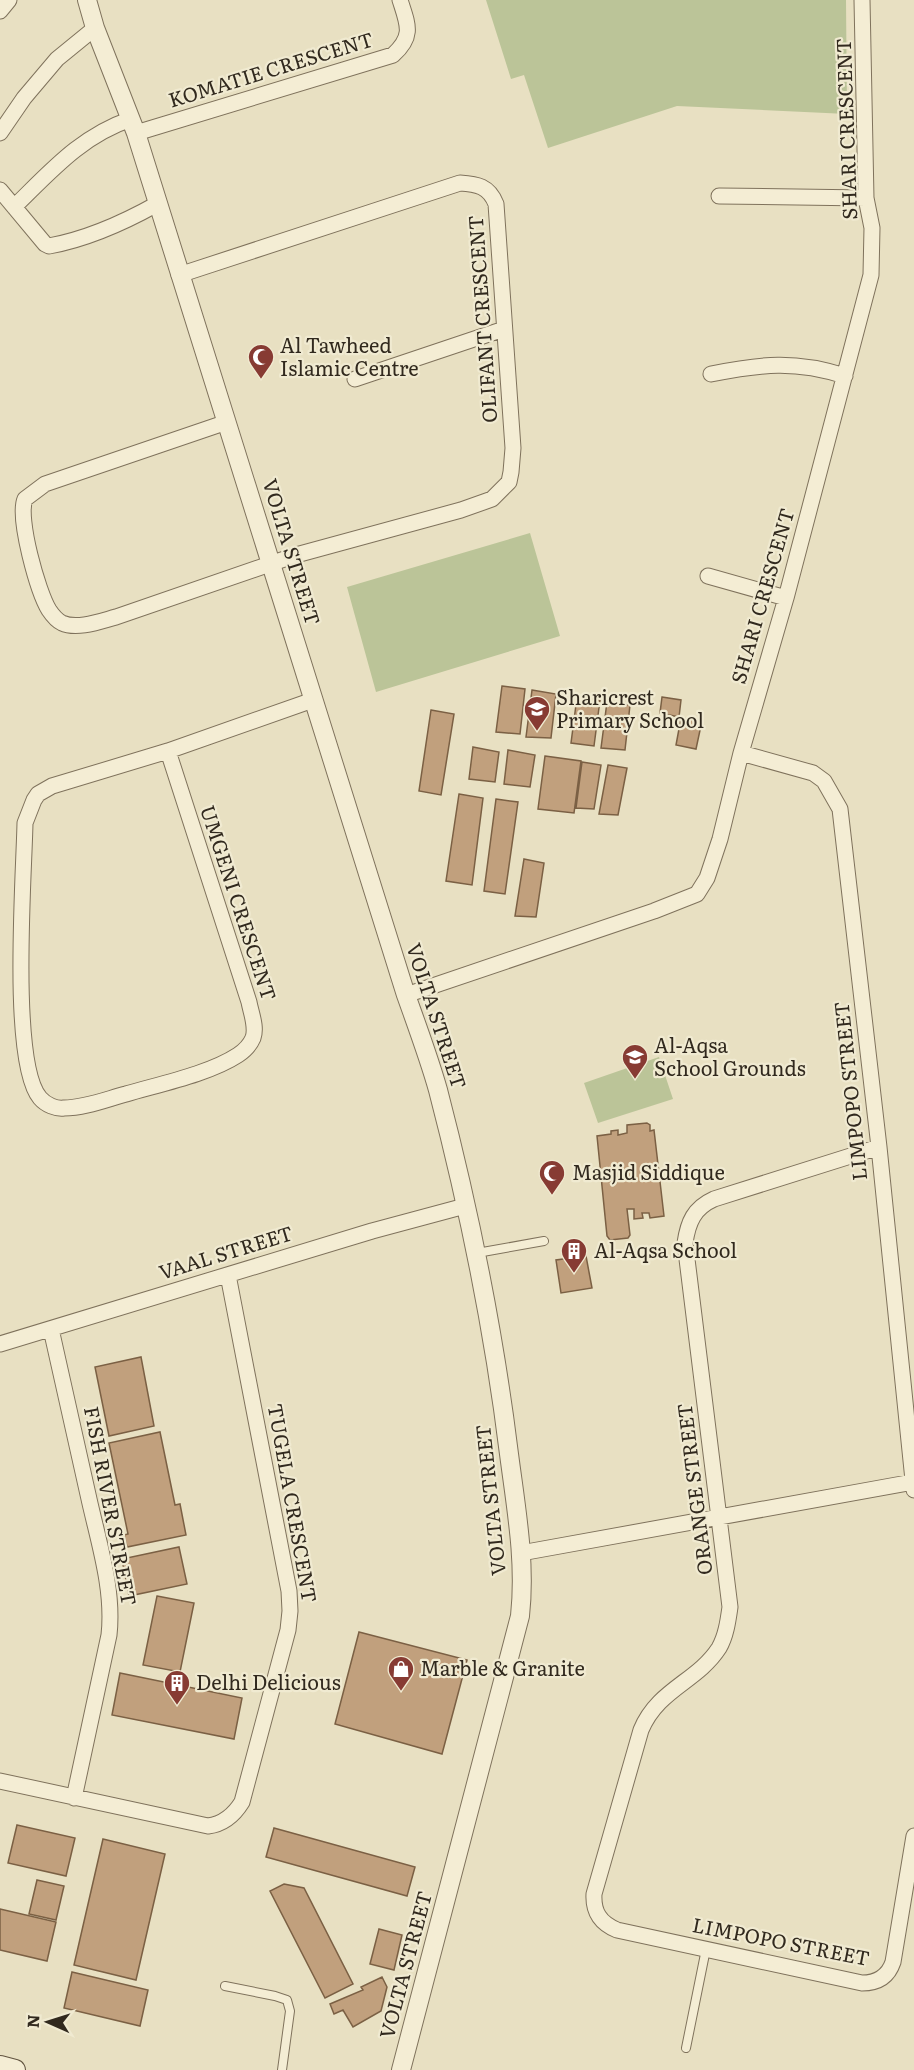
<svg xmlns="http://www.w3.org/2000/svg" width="914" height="2070" font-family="Literata,serif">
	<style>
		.green { fill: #bbc498 }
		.building { fill: #c1a07d; stroke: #7b6044; stroke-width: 1.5 }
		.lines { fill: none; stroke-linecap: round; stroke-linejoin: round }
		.service-casing { stroke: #7f725c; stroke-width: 10 }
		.minor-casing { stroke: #7f725c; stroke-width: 17 }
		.tertiary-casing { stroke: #7f725c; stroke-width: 20 }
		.secondary-casing { stroke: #61533f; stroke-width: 22 }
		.service { stroke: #f4edd4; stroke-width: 8 }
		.minor { stroke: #f4edd4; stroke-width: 15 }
		.tertiary { stroke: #f4edd4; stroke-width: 18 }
		.secondary { stroke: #f4edd4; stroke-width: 20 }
		.labels { text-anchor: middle; stroke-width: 4.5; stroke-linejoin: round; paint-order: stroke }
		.street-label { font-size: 20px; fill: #31291e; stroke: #f0ead1 }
		.poi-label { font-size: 20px; fill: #31291e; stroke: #f0ead1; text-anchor: start }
	</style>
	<rect width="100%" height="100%" fill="#e8e0c2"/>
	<!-- green -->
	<path class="green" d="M 486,0 L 846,0 L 847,114 L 677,106 L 548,148 L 524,75 L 511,79 Z
		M 530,533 L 560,636 L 376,692 L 347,587 Z
		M 659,1057 L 673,1099 L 598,1123 L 584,1083 Z"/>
	<!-- building -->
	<path class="building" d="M 502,686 L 525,689 L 520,734 L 496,732 Z
		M 532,690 L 556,694 L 551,738 L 526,737 Z
		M 577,697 L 600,700 L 594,746 L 571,743 Z
		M 662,697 L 681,700 L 679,717 L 660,713 Z
		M 607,702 L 630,705 L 625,750 L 601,748 Z
		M 431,710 L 454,714 L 441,795 L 419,791 Z
		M 681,718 L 702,721 L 696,749 L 676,745 Z
		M 473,747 L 499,752 L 495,782 L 469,779 Z
		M 508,750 L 535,755 L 530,787 L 504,784 Z
		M 545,756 L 581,761 L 574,813 L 538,809 Z
		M 582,762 L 601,765 L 594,809 L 576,808 Z
		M 608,765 L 627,768 L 618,815 L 599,814 Z
		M 459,794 L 483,798 L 472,885 L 446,881 Z
		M 496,799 L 518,802 L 505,894 L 484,891 Z
		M 524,859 L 544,863 L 536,917 L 515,916 Z
		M 647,1123 L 650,1125 L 650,1131 L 654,1130 L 664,1216 L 650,1218 L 649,1213 L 642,1213 L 643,1218 L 634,1219 L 634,1209 L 627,1209 L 630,1235 L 628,1238 L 610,1240 L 607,1236 L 597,1136 L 611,1134 L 611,1131 L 618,1130 L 618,1135 L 627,1133 L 627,1125 Z
		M 586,1256 L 592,1288 L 561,1293 L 556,1260 Z
		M 141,1357 L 154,1426 L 109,1436 L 95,1367 Z
		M 160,1432 L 175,1505 L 180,1504 L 186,1535 L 127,1547 L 124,1535 L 128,1534 L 109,1443 Z
		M 179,1547 L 187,1584 L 129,1596 L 122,1559 Z
		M 157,1596 L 194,1603 L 180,1672 L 143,1665 Z
		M 359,1632 L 467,1660 L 442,1754 L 335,1724 Z
		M 120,1673 L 242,1698 L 234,1739 L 112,1715 Z
		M 17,1825 L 75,1838 L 66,1876 L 8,1863 Z
		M 274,1828 L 415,1867 L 407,1896 L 266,1857 Z
		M 103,1839 L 165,1854 L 136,1980 L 74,1965 Z
		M 37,1880 L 64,1886 L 56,1920 L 29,1914 Z
		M 284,1884 L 304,1888 L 353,1984 L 325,1998 L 270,1891 Z
		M 0,1909 L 56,1922 L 47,1961 L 0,1950 Z
		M 379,1929 L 402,1935 L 394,1970 L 370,1964 Z
		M 72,1972 L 148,1990 L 140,2026 L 64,2008 Z
		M 382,1977 L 387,1987 L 381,2011 L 353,2027 L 343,2010 L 334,2014 L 330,2004 L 363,1990 L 361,1987 Z"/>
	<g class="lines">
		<!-- service casing -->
		<g class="service-casing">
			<path id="service" d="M 477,1253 L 544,1241
				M 225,1986 L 275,1996 L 287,2000 L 290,2011 L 282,2070
				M 686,2048 L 706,1949"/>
		</g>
		<!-- minor casing -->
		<g class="minor-casing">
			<path id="minor" d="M 0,11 L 9,0
				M 0,133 L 24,98 L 57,59 L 95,28
				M 136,133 L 393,55 C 414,36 408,25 400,0
				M 0,190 L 45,244 L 49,246 C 88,239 123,223 157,204
				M 719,196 L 866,198
				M 14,207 C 51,171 81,136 131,119
				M 179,275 L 460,183 C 477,184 489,186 496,204 L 513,448 L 511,472 L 509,482 L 492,499 L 461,510 L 296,555 L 116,617 C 101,621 77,630 62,623 C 56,620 53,616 49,610 C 38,592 17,518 25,499 L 45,484 L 227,422
				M 711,374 C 761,364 795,360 845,376
				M 355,379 L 504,329
				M 708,576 L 786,598
				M 168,751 L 249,1002 C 251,1013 257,1027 253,1038 C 250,1045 244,1051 238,1055 C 209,1074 160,1084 126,1094 C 107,1099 85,1108 64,1108 C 56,1109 46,1105 40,1098 C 10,1063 24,875 25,823 L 34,800 L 38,794 L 52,786 L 168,751 L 313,700
				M 741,753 L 813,773 L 824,781 L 840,809 L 879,1147 L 914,1490
				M 406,995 L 654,911 L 697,894 L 707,878 L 720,839 L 741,753 L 786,598 L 871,275 L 872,228 L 866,198 L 862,0
				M 879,1147 L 714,1199 C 694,1208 688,1222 685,1243 L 730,1607 C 728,1621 726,1636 719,1648 C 697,1682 658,1689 641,1730 L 594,1894 C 593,1912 600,1923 617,1930 L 862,1983 C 877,1983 888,1977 893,1962 L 914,1836
				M 51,1329 C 64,1386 77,1443 89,1499 C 99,1544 114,1590 109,1635 L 74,1798
				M 0,1344 L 372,1231 L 465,1206
				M 521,1553 L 913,1482
				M 0,1781 L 208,1826 C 224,1824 234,1815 242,1802 L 288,1630 L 290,1611 L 289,1591 L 228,1275"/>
		</g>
		<!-- tertiary casing -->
		<g class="tertiary-casing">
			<path id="tertiary" d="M 87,0 L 95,28 L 136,133 L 406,995 C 417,1026 429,1058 438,1090 C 469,1209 494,1332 509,1454 C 516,1508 526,1562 520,1616 L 401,2070"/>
		</g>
		<!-- secondary casing -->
		<g class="secondary-casing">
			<path id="secondary" d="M 0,2066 L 15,2070"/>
		</g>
		<!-- service -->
		<use href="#service" class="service"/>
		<!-- minor -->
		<use href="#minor" class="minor"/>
		<!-- tertiary -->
		<use href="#tertiary" class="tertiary"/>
		<!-- secondary -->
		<use href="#secondary" class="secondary"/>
	</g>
	<!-- icons -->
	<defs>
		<g id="mosque-pin" transform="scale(1.35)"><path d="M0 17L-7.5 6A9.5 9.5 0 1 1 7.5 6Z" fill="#873b33" stroke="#f0ead1"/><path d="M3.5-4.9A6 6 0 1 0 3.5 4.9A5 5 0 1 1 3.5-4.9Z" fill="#fff"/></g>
		<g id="school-pin" transform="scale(1.35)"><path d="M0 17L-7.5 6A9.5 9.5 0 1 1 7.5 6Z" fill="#873b33" stroke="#f0ead1"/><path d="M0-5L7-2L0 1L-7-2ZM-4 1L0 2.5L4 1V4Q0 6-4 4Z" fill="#fff"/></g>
		<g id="building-pin" transform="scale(1.35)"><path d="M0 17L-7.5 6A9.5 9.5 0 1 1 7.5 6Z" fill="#873b33" stroke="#f0ead1"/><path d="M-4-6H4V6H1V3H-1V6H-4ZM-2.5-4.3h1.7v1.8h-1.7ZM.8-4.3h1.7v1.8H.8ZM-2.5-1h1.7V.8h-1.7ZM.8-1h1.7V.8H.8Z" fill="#fff"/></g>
		<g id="shop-pin" transform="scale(1.35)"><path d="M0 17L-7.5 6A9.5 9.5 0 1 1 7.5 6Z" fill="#873b33" stroke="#f0ead1"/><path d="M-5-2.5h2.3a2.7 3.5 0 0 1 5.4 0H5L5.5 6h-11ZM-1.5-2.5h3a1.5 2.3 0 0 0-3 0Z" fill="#fff"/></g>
	</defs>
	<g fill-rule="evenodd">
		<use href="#mosque-pin" x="261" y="357"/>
		<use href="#school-pin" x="537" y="709"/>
		<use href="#school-pin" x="635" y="1057"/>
		<use href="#mosque-pin" x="552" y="1173"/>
		<use href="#building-pin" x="574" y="1251"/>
		<use href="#shop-pin" x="401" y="1669"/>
		<use href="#building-pin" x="177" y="1683"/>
	</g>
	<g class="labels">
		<!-- street labels -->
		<g class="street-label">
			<text transform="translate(271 70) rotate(-17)" y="7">KOMATIE CRESCENT</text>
			<text transform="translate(847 129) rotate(-92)" y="7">SHARI CRESCENT</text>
			<text transform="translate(483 319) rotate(-94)" y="7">OLIFANT CRESCENT</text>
			<text transform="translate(291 552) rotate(73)" y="7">VOLTA STREET</text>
			<text transform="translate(763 596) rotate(-74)" y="7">SHARI CRESCENT</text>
			<text transform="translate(238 903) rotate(72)" y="7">UMGENI CRESCENT</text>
			<text transform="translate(436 1016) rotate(72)" y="7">VOLTA STREET</text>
			<text transform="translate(851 1091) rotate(-96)" y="7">LIMPOPO STREET</text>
			<text transform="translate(226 1253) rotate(-17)" y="7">VAAL STREET</text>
			<text transform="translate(695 1489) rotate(-97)" y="7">ORANGE STREET</text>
			<text transform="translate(491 1500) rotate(-96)" y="7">VOLTA STREET</text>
			<text transform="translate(292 1503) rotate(80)" y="7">TUGELA CRESCENT</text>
			<text transform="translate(110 1506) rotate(79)" y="7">FISH RIVER STREET</text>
			<text transform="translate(781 1942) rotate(11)" y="7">LIMPOPO STREET</text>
			<text transform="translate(406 1965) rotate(-75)" y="7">VOLTA STREET</text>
		</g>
		<!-- poi labels -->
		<g class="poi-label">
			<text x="280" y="353">Al Tawheed<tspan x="280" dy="23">Islamic Centre</tspan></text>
			<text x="556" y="705">Sharicrest<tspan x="556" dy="23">Primary School</tspan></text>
			<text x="654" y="1053">Al-Aqsa<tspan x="654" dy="23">School Grounds</tspan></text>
			<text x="572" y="1180">Masjid Siddique</text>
			<text x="594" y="1258">Al-Aqsa School</text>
			<text x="420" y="1676">Marble &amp; Granite</text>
			<text x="196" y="1690">Delhi Delicious</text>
		</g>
	</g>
	<!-- north arrow -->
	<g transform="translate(48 2022) rotate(273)" stroke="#f0ead1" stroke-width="4.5" paint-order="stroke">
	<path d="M0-4.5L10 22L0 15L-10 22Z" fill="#31291e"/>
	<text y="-9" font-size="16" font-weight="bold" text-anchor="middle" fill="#31291e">N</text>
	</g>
</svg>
